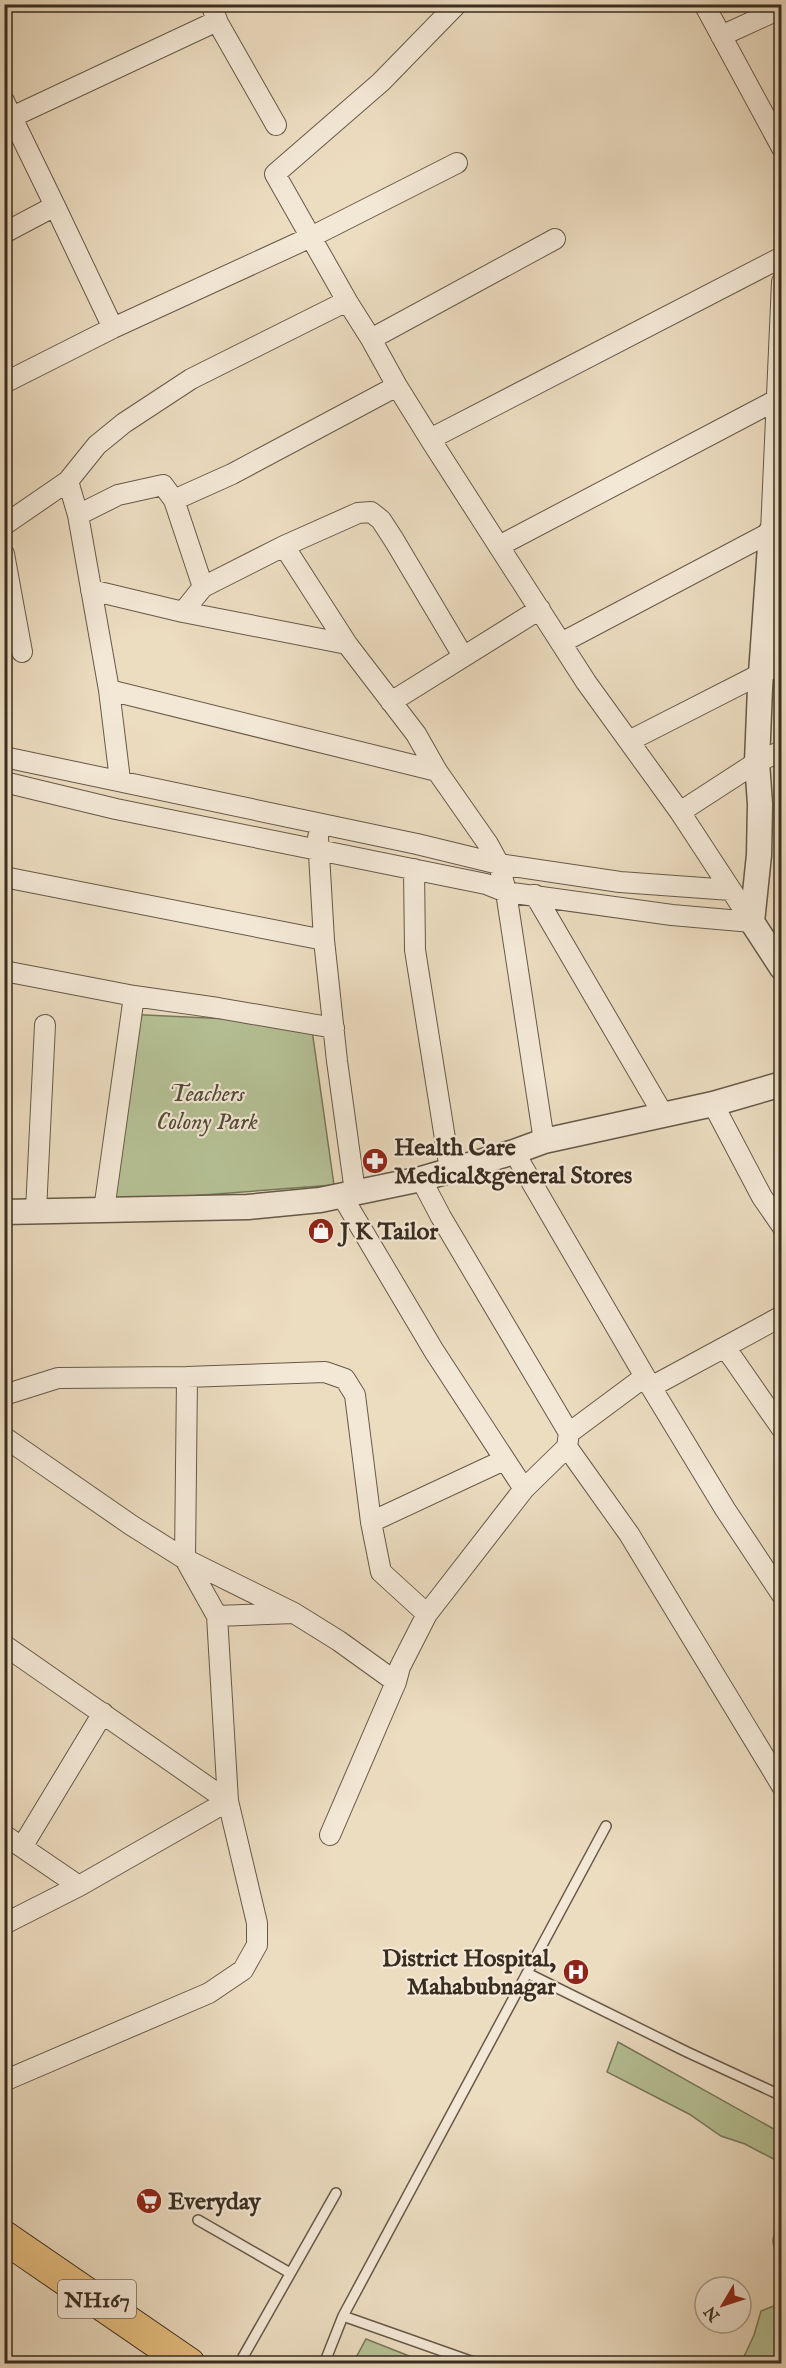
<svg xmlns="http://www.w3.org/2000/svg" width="786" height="2368" font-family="'IM FELL English',serif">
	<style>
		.green { fill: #b5c195; stroke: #77775b; stroke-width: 1.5 }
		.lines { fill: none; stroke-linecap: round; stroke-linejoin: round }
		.service-casing { stroke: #665949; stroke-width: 12 }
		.minor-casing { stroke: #665949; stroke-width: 22 }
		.tertiary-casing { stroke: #665949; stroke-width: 27 }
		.trunk-casing { stroke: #392d21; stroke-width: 34 }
		.service { stroke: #f3e8d6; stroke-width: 9 }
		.minor { stroke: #f3e8d6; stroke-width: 20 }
		.tertiary { stroke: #f3e8d6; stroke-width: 24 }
		.trunk { stroke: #e6be80; stroke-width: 32 }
		.labels { text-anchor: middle; stroke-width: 4.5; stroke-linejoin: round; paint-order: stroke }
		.shield { fill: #f3e8d6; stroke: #716557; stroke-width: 1.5 }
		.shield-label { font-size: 22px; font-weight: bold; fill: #392d21 }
		.park-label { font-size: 24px; font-style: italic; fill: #524b38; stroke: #f3e8d6 }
		.poi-label { font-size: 24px; font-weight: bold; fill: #392d21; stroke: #f3e8d6; text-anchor: start }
	</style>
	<rect width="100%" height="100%" fill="#ecdcc0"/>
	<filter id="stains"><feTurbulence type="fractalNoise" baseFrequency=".00333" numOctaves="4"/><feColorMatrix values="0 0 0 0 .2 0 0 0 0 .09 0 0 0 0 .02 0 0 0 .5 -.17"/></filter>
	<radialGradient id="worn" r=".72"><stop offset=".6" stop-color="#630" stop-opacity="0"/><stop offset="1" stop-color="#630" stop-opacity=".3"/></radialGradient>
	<!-- green -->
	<path class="green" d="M 125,1014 L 311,1023 L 334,1185 L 110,1202 Z
		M 618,2042 L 781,2133 L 781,2163 L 745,2144 L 721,2136 L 689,2114 L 607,2072 Z
		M 781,2219 L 781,2259 C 768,2243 773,2236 781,2219 Z
		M 781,2303 L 781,2363 L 741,2363 L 754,2335 L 761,2311 Z
		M 366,2339 L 427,2363 L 353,2363 Z"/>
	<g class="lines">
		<!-- service casing -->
		<g class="service-casing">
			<path id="service" d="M 527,1973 L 687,2052 L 782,2096
				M 198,2220 L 290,2273
				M 343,2316 L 479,2364
				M 239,2364 L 336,2193
				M 324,2364 L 343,2316 L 606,1826"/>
		</g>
		<!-- minor casing -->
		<g class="minor-casing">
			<path id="minor" d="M 211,4 L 218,23 L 276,125
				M 704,4 L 782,148
				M 721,36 L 782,8
				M 4,101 L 55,206
				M 12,117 L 217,21
				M 4,233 L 55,206 L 113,328
				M 347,301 L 275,174 L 381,82 L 457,4
				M 371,339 L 555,239
				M 4,383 L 113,328 L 311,237 L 457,163
				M 174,500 L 203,587
				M 78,515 L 68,481 L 97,445 L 124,423 L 191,379 L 347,301 L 371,339 L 397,386
				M 4,525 L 68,481
				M 284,546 L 358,513 L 371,512 L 381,520 L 394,540 L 463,656
				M 499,546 L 782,397
				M 4,554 L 22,652
				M 91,590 L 183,612 L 347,644 L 416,734 L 437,771 L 488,844 L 499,864 L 506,892 L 544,1141
				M 183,612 L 203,587 L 284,546 L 347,644
				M 561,643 L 771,532 L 782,282
				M 109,690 L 437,771
				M 391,702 L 540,609
				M 629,741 L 782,663
				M 4,757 L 417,844 L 499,864 L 620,882 L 731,890
				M 120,780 L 109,690 L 78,515 L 118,495 L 163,485 L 174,500 L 232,474 L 397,386 L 430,439
				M 4,782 L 116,809 L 486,884 L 506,892 L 672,915 L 752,922
				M 680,812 L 757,762 L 782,751
				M 318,837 L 324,940 L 337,1061 L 355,1192
				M 414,869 L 415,950 L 450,1170
				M 4,877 L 324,940
				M 535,895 L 663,1114
				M 752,922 L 680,812 L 586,682 L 430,439 L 782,257
				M 4,971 L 134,996 L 218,1008 L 334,1028
				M 713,1104 L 762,1197 L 782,1226
				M 514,1152 L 651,1387 L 782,1316
				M 421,1179 L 441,1217 L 569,1433
				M 342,1196 L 434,1351 L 524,1489
				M 104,1210 L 134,996
				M 36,1211 L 45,1025
				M 725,1347 L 782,1429
				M 4,1395 L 58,1378 L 187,1377
				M 4,1437 L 131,1525 L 185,1559 L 187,1377 L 325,1372 L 345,1379 L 355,1395 L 371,1522
				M 567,1447 L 569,1433 L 643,1378 L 651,1387 L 725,1509 L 782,1595
				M 294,1613 L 217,1616 L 185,1559 L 294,1613 L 339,1641 L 396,1682 L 400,1667 L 427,1614 L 524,1489 L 567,1447 L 629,1534 L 782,1786
				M 427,1614 L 381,1572 L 371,1522 L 504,1460
				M 4,1645 L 228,1801 L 217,1616
				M 4,1835 L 79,1886 L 228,1801 L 257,1923 L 257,1945 L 243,1970 L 209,1993 L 4,2081
				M 330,1835 L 396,1682
				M 22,1847 L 103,1713
				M 4,1924 L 79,1886"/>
		</g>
		<!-- tertiary casing -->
		<g class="tertiary-casing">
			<path id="tertiary" d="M 782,527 L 771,532 L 760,688 L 757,762 L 760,804 L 759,855 L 752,922 L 782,968
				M 4,1212 L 248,1207 L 320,1200 L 421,1179 L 514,1152 L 544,1141 L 713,1104 L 782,1084"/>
		</g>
		<!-- trunk casing -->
		<g class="trunk-casing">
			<path id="trunk" d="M 4,2237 L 189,2364"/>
		</g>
		<!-- service -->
		<use href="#service" class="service"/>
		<!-- minor -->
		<use href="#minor" class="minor"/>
		<!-- tertiary -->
		<use href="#tertiary" class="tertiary"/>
		<!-- trunk -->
		<use href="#trunk" class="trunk"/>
	</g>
	<!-- icons -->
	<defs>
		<g id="pharmacy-disc" transform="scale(1.35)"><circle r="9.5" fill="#8f2418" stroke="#f3e8d6"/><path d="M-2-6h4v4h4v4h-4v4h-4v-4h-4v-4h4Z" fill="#fff"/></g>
		<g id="shop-disc" transform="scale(1.35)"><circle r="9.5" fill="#8f2418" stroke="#f3e8d6"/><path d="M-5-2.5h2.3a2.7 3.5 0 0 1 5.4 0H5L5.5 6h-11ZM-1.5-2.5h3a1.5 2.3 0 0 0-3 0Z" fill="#fff"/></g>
		<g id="hospital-disc" transform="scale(1.35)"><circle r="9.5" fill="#8f2418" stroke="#f3e8d6"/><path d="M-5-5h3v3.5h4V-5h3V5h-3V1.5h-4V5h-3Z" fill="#fff"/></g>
		<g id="supermarket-disc" transform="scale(1.35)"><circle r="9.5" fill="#8f2418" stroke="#f3e8d6"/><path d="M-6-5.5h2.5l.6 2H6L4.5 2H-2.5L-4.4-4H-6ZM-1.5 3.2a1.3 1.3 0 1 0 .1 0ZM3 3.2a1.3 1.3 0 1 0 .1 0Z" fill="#fff"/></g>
	</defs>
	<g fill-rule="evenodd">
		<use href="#pharmacy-disc" x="375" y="1161"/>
		<use href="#shop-disc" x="321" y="1231"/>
		<use href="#hospital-disc" x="576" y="1972"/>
		<use href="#supermarket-disc" x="149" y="2201"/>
	</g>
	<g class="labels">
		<!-- shield labels -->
		<rect class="shield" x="58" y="2280" width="78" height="38" rx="4.5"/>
		<g class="shield-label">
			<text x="97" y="2307">NH167</text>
		</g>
		<!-- park labels -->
		<g class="park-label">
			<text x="207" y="1101">Teachers<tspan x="207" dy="28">Colony Park</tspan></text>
		</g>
		<!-- poi labels -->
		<g class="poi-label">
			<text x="394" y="1155">Health Care<tspan x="394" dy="28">Medical&amp;general Stores</tspan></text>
			<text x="340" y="1239">J K Tailor</text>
			<text x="556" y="1966" text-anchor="end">District Hospital,<tspan x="556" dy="28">Mahabubnagar</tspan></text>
			<text x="168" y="2209">Everyday</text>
		</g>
	</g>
	<!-- margin -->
	<rect width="786" height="2368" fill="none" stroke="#ecdcc0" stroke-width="24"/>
	<rect x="6" y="6" width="774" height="2356" fill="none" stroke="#392d21" stroke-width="3"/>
	<rect x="12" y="12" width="762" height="2344" fill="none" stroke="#392d21" stroke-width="1.5"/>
	<!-- north arrow -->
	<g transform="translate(723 2305) rotate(231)"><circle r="28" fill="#f3e8d6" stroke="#a99d8e" stroke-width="1.5"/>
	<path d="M0-4.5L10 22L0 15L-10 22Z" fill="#8f2418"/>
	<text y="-9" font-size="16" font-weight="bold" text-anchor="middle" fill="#392d21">N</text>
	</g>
	<rect width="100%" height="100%" filter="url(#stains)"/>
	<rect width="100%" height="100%" fill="url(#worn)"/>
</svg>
